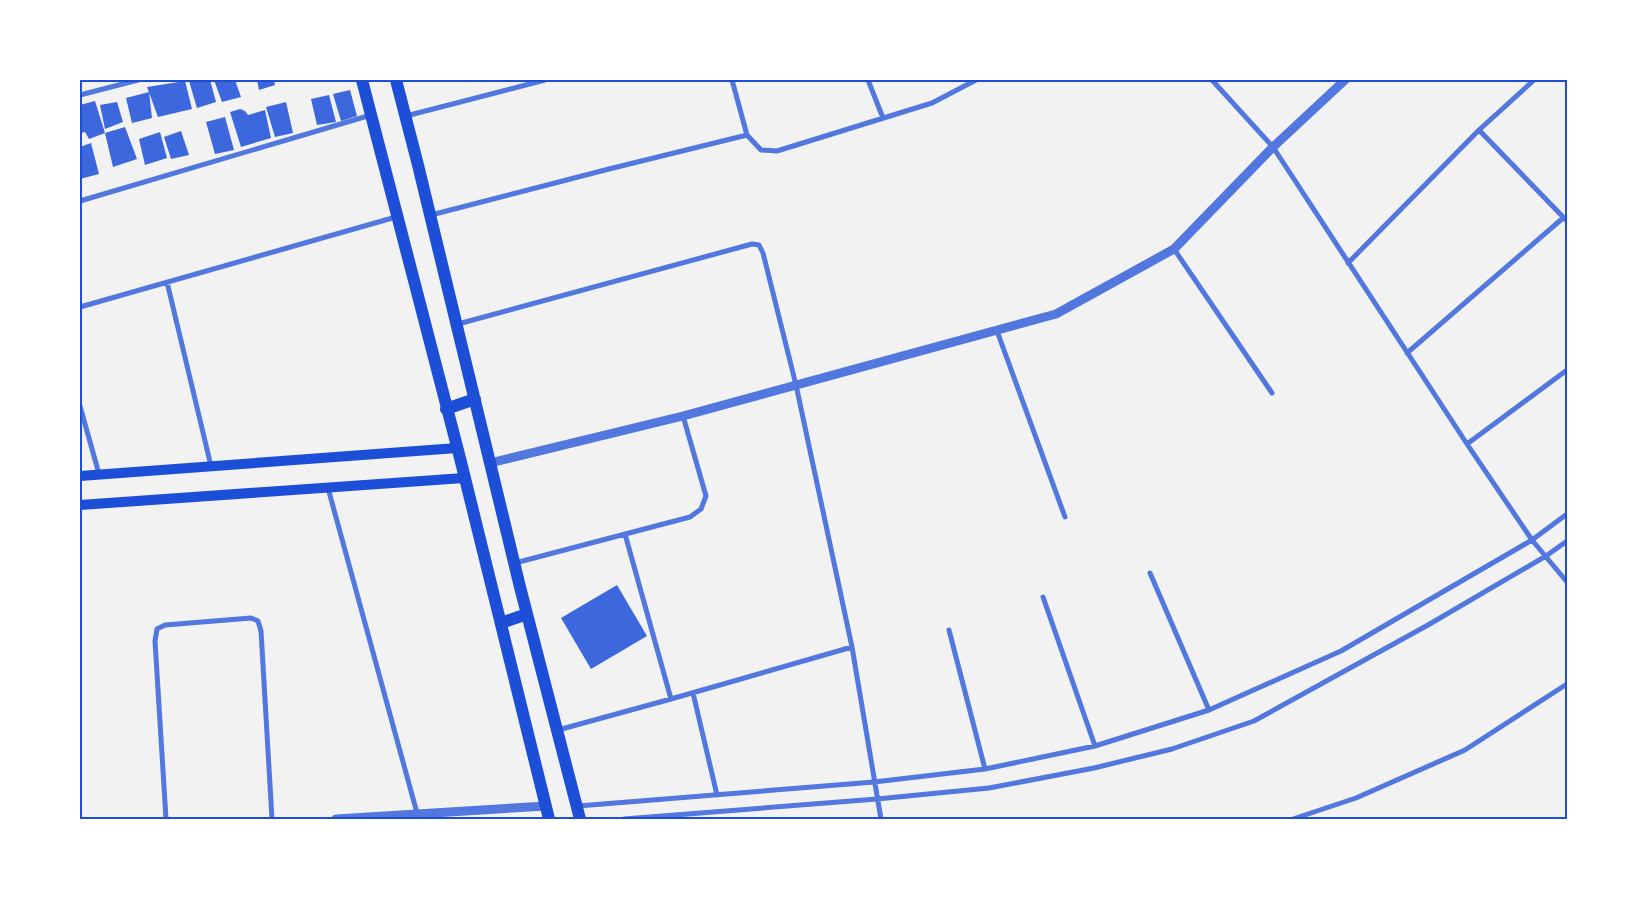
<svg xmlns="http://www.w3.org/2000/svg" width="1647" height="899" font-family="'Crimson Pro',serif">
	<style>
		.building { fill: #3d67dc }
		.lines { fill: none; stroke-linecap: round; stroke-linejoin: round }
		.minor { stroke: #5277de; stroke-width: 5 }
		.tertiary { stroke: #5277de; stroke-width: 9 }
		.secondary { stroke: #1d4ed8; stroke-width: 10 }
		.primary { stroke: #1d4ed8; stroke-width: 12 }
		.neatline { fill: none; stroke: #1d4ed8; stroke-width: 2 }
	</style>
	<rect width="100%" height="100%" fill="#f2f2f2"/>
	<!-- building -->
	<path class="building" d="M 193,80 L 210,80 L 216,102 L 197,108 L 189,81 Z
		M 214,80 L 235,80 L 241,97 L 222,102 Z
		M 257,80 L 274,80 L 275,85 L 259,90 Z
		M 185,81 L 192,109 L 158,117 L 147,87 Z
		M 350,90 L 357,116 L 341,121 L 333,94 Z
		M 149,92 L 152,118 L 132,123 L 126,98 Z
		M 329,95 L 336,122 L 317,125 L 311,99 Z
		M 95,101 L 105,133 L 125,127 L 137,159 L 113,167 L 105,133 L 89,139 L 85,132 L 80,133 L 80,105 Z
		M 117,102 L 123,122 L 105,129 L 100,105 Z
		M 286,102 L 293,133 L 275,137 L 266,107 Z
		M 240,109 L 245,111 L 248,115 L 265,110 L 271,138 L 241,147 L 230,112 Z
		M 225,117 L 234,150 L 215,154 L 206,122 Z
		M 181,131 L 189,155 L 171,159 L 164,137 Z
		M 160,132 L 167,158 L 145,165 L 139,139 Z
		M 91,143 L 99,174 L 80,179 L 80,147 Z
		M 617,585 L 647,636 L 591,669 L 561,618 Z"/>
	<g class="lines">
		<!-- minor -->
		<path class="minor" d="M 732,80 L 747,135 L 761,150 L 777,151 L 932,103 L 976,80
			M 868,80 L 883,118
			M 1212,80 L 1273,147 L 1467,444 L 1532,540 L 1567,582
			M 80,95 L 138,80
			M 406,116 L 545,80
			M 1479,130 L 1567,221
			M 80,201 L 371,115
			M 431,215 L 609,169 L 747,135
			M 1174,249 L 1272,393
			M 1348,263 L 1479,130 L 1534,80
			M 167,282 L 211,466
			M 80,307 L 396,217
			M 458,324 L 752,244 L 759,245 L 763,253 L 796,385 L 852,647 L 881,819
			M 997,331 L 1065,517
			M 1407,353 L 1563,218
			M 80,406 L 99,474
			M 1467,444 L 1567,370
			M 328,488 L 417,813
			M 625,534 L 671,699
			M 515,563 L 690,517 L 701,509 L 706,496 L 683,416
			M 1150,573 L 1209,710
			M 1043,597 L 1095,746
			M 949,630 L 985,769
			M 693,693 L 717,795
			M 558,730 L 671,699 L 852,647
			M 578,806 L 874,782 L 985,769 L 1095,746 L 1209,710 L 1341,651 L 1532,540 L 1567,514
			M 166,819 L 155,641 L 157,629 L 165,625 L 251,618 L 258,621 L 261,631 L 272,819
			M 624,819 L 877,799 L 989,788 L 1094,768 L 1172,749 L 1254,721 L 1428,625 L 1546,556 L 1567,541
			M 1293,819 L 1356,798 L 1465,750 L 1567,684"/>
		<!-- tertiary -->
		<path class="tertiary" d="M 490,463 L 683,416 L 1056,314 L 1174,249 L 1273,147 L 1345,80
			M 336,819 L 546,806"/>
		<!-- secondary -->
		<path class="secondary" d="M 80,476 L 457,448
			M 80,505 L 464,478"/>
		<!-- primary -->
		<path class="primary" d="M 362,80 L 460,458 L 549,819
			M 396,80 L 418,165 L 520,587 L 580,819
			M 446,409 L 475,399
			M 501,623 L 527,614"/>
	</g>
	<!-- border -->
	<rect width="1647" height="899" fill="none" stroke="#ffffff" stroke-width="162"/>
	<rect x="81" y="81" width="1485" height="737" class="neatline"/>
</svg>
